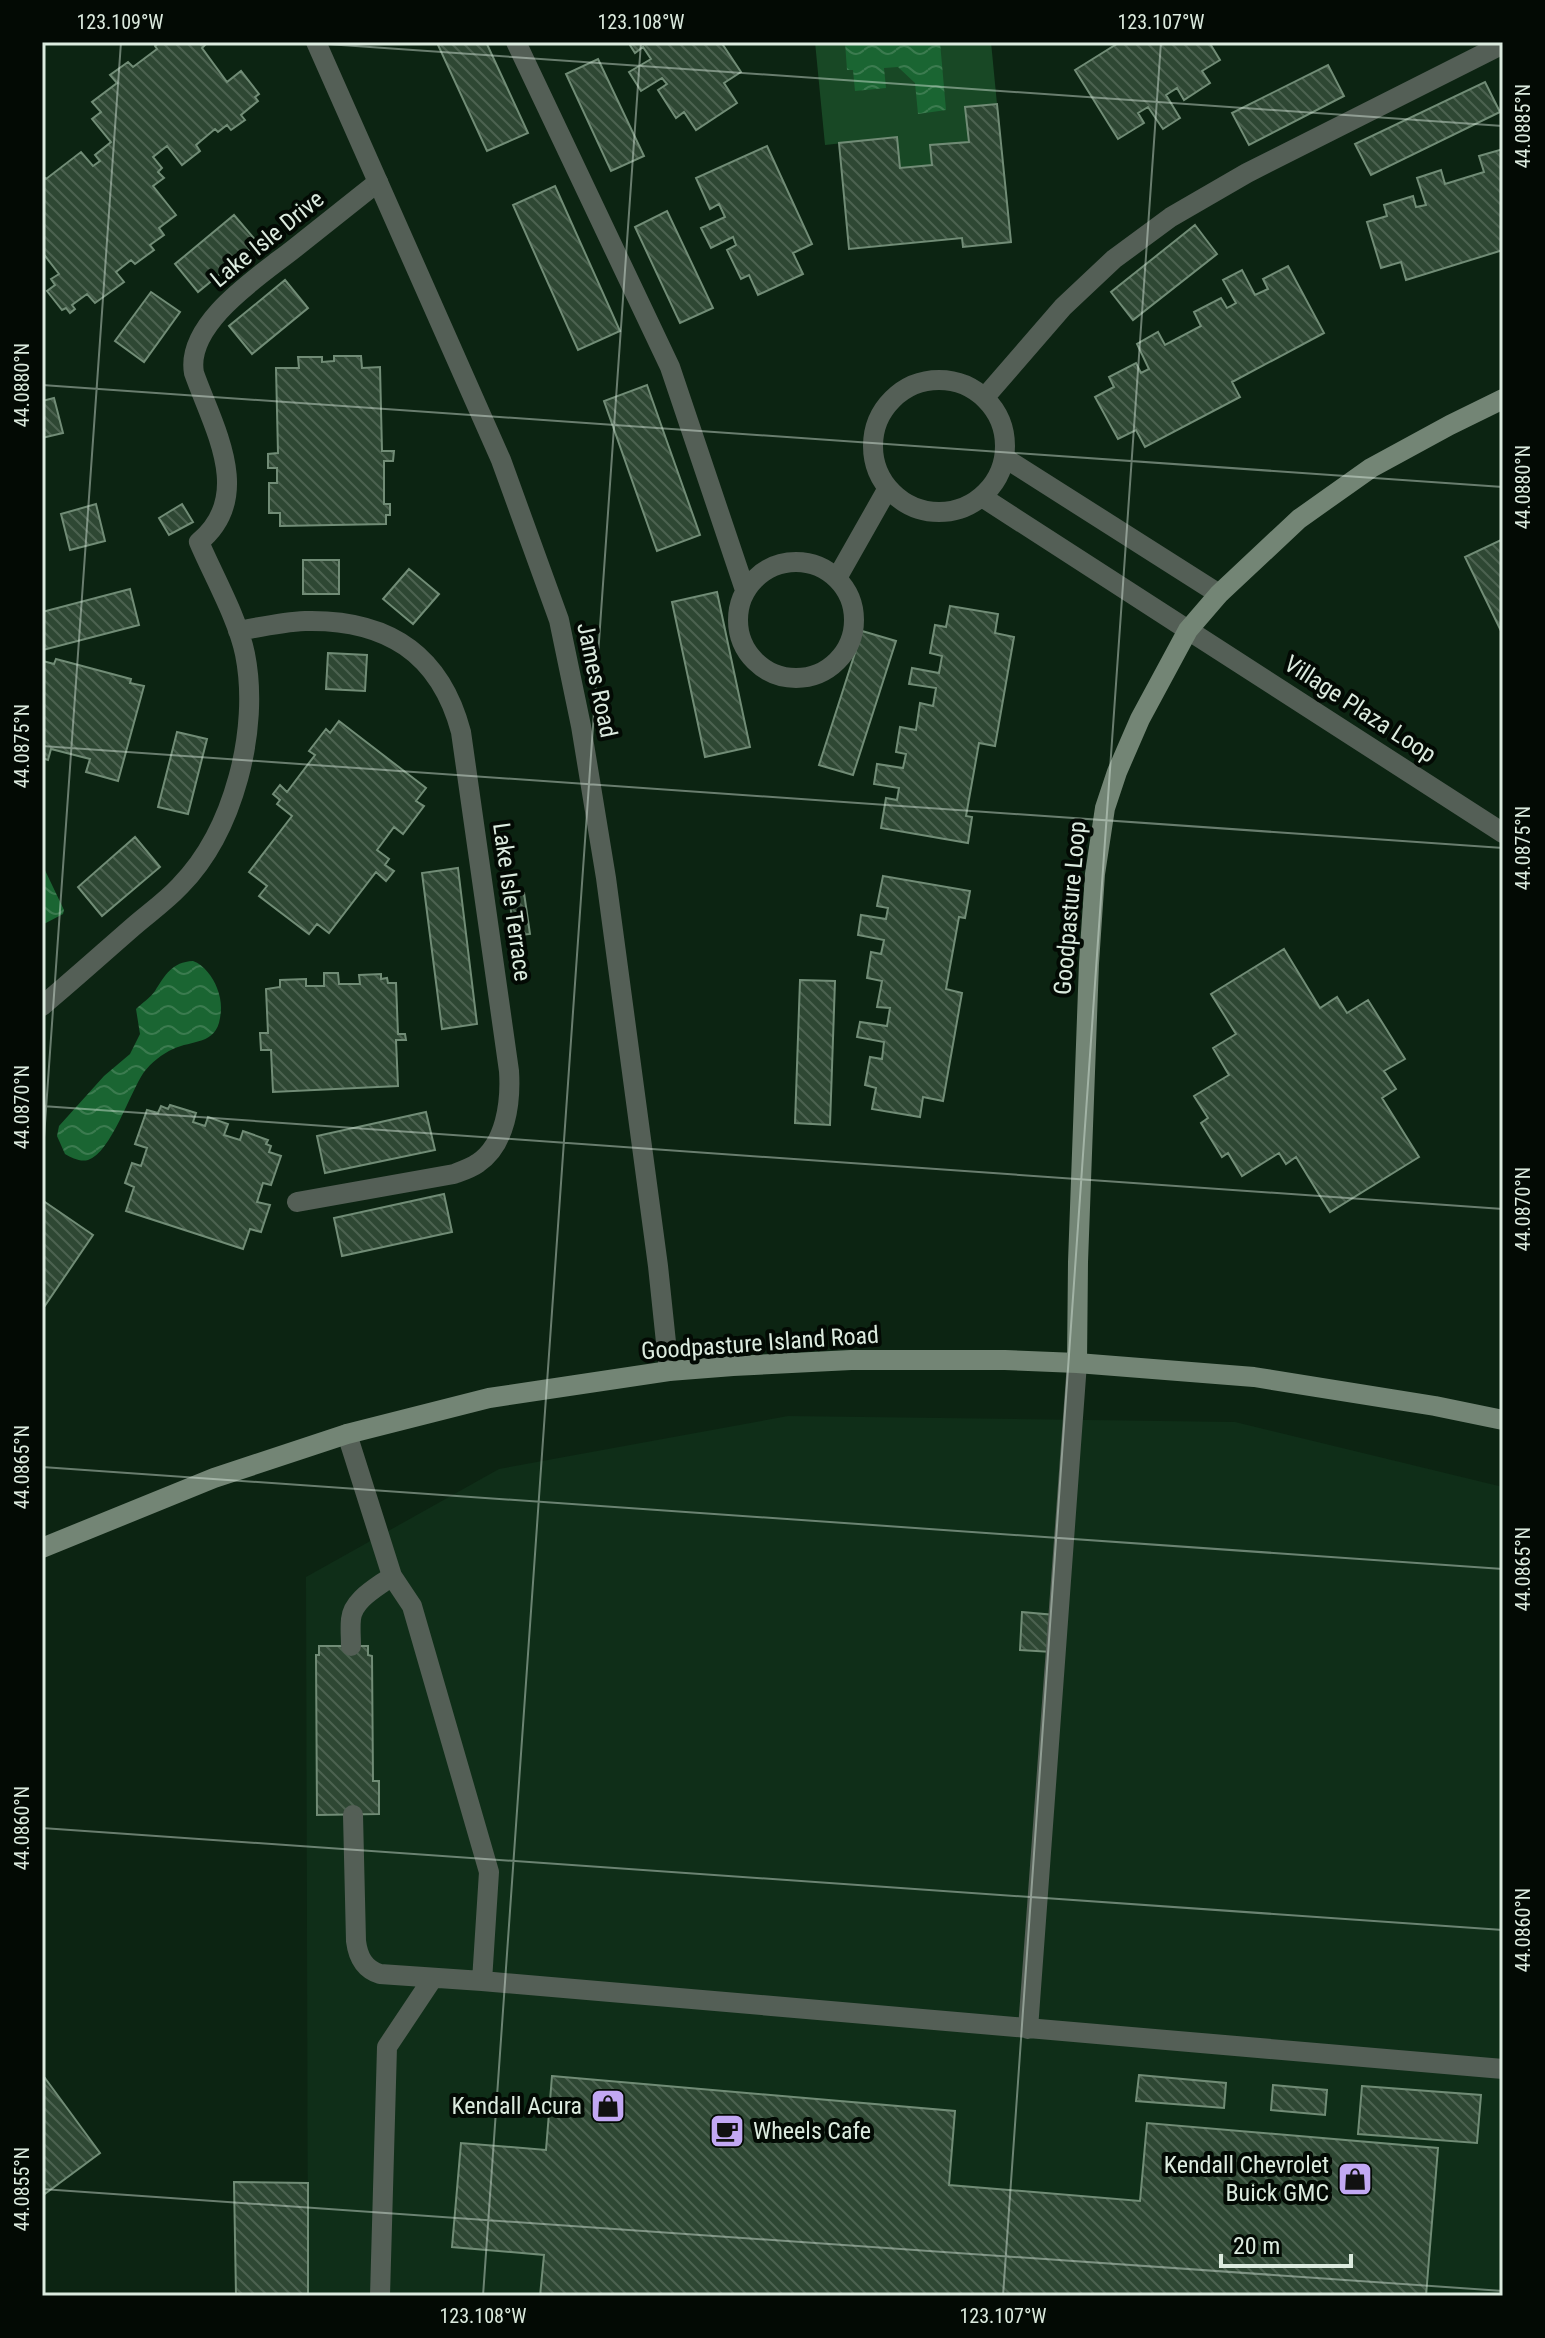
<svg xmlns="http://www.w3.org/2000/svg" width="1545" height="2338" font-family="'Roboto Condensed',sans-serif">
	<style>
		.built { fill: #0f2e18 }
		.pitch { fill: #184825 }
		.water { fill: url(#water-waves) }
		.building { fill: url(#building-back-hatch); stroke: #718c76; stroke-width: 2 }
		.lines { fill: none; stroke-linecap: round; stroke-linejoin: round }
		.lane { stroke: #545f56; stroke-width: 20 }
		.street { stroke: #545f56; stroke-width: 20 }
		.secondary { stroke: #738575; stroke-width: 20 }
		.ticks { fill: none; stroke: #dcebdf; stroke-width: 2; stroke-opacity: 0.45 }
		.labels { text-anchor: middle; stroke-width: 8; stroke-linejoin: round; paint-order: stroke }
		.street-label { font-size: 24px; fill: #dcebdf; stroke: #030a04 }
		.poi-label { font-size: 24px; fill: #dcebdf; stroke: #030a04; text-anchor: end }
		.neatline { fill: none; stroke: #dcebdf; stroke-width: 3 }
		.ticks-label { font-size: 20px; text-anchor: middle; fill: #dcebdf }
	</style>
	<defs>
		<pattern id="water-waves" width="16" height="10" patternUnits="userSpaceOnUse" patternTransform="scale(2)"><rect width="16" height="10" fill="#1a6532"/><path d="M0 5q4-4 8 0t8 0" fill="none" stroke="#3b7b4f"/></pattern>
		<pattern id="building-back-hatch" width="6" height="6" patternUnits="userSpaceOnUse" patternTransform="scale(2)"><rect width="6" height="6" fill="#2e4733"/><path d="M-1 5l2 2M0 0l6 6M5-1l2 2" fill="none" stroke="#4c6250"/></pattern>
	</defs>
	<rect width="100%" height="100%" fill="#0c2412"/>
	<!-- built -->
	<path class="built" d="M 788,1416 L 1235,1422 L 1503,1487 L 1503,2296 L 308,2296 L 306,1577 L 499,1469 Z"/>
	<!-- pitch -->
	<path class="pitch" d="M 815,42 L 991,42 L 997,104 L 966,107 L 969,142 L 930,145 L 932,165 L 900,168 L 897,137 L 825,145 Z"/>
	<!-- water -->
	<path class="water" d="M 845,42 L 940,42 L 946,110 L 918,114 L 915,83 L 898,67 L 884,68 L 886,88 L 855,91 L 853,70 L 847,70 Z
		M 42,864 L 64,910 L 63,914 L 42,925 Z
		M 193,961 C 204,965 213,977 217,988 C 221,998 222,1008 220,1018 C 216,1045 192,1040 173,1049 C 162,1054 151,1063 144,1072 C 130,1092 111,1153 88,1160 C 80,1162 72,1158 65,1154 L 57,1136 L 59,1126 L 104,1076 L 130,1054 L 140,1034 L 136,1009 C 142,1003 150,998 155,991 C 165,975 172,962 193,961 Z"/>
	<!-- building -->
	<path class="building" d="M 160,42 L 208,42 L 202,48 L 227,82 L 241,71 L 259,94 L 255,97 L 258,101 L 241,115 L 245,120 L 231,130 L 227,125 L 218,132 L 215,129 L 196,145 L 200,151 L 182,165 L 167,146 L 153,157 L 162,168 L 158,172 L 164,178 L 153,186 L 176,215 L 159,228 L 164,235 L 150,245 L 154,250 L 135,264 L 131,260 L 116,272 L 124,282 L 95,303 L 87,294 L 72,305 L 75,309 L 70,313 L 66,308 L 62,310 L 47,291 L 55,285 L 51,279 L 59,274 L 42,252 L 42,175 L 46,179 L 81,152 L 93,166 L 100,161 L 95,155 L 111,142 L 92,119 L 101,112 L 92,102 L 117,83 L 110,75 L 128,62 L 133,67 L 157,49 L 155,46 Z
		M 444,42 L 486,42 L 528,133 L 487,151 L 438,45 Z
		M 628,42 L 721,42 L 741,72 L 724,83 L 737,103 L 696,130 L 684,112 L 676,118 L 658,90 L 667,84 L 662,78 L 641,91 L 629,72 L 651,59 L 643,47 L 635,53 Z
		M 1120,42 L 1209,42 L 1220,60 L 1202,71 L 1210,83 L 1184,100 L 1177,88 L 1166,95 L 1180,118 L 1163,129 L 1148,107 L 1138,113 L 1144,123 L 1118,139 L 1075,70 Z
		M 598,59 L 644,156 L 611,171 L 566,74 Z
		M 1328,65 L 1344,96 L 1249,145 L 1232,113 Z
		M 1485,82 L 1500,112 L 1371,175 L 1355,144 Z
		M 997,104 L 1011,242 L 963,247 L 962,238 L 849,249 L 839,143 L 897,137 L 900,168 L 932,165 L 930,145 L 969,142 L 965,107 Z
		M 767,146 L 812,244 L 793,253 L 803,274 L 758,295 L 749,275 L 741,279 L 727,250 L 736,245 L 733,237 L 711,248 L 701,228 L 725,217 L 719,204 L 710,209 L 696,178 Z
		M 1503,149 L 1503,250 L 1406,280 L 1401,262 L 1381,268 L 1367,222 L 1387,216 L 1384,205 L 1413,196 L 1416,207 L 1426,205 L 1417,178 L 1441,170 L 1445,184 L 1484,172 L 1479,156 Z
		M 555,186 L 620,331 L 578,350 L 513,205 Z
		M 667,211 L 713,308 L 680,323 L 635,227 Z
		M 234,215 L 258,243 L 198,292 L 175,264 Z
		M 1195,225 L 1217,254 L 1133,320 L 1111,292 Z
		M 1288,266 L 1324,333 L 1232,382 L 1240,397 L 1145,447 L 1136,430 L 1118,439 L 1095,397 L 1114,387 L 1109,377 L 1136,363 L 1141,373 L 1149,369 L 1137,344 L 1158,332 L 1165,345 L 1201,326 L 1194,312 L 1221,298 L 1227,308 L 1236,303 L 1223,280 L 1242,270 L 1255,295 L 1268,289 L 1263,279 Z
		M 285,280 L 308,308 L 252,354 L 229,326 Z
		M 151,292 L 180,312 L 144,362 L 115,341 Z
		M 334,356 L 361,356 L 362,368 L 380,367 L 382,451 L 394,451 L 393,461 L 384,461 L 384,504 L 390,504 L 390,515 L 386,515 L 386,524 L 280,526 L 280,513 L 269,513 L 269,483 L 277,483 L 277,468 L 268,468 L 268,454 L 278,453 L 276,368 L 299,368 L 298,357 L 322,357 L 322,362 L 334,361 Z
		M 647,385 L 700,535 L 657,551 L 604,401 Z
		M 54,398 L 63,433 L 42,438 L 42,401 Z
		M 96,504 L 105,541 L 70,550 L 61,514 Z
		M 182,504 L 193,522 L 169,535 L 159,518 Z
		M 1503,539 L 1503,635 L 1465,557 Z
		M 303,560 L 339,560 L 339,594 L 303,594 Z
		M 409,569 L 439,594 L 413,624 L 383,599 Z
		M 130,589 L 139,625 L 43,650 L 42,612 Z
		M 717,592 L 750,747 L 705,757 L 672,602 Z
		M 950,606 L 998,614 L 995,633 L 1014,637 L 995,746 L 979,743 L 966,816 L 972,817 L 968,843 L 881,828 L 886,798 L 897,800 L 899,788 L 874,784 L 877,764 L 903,768 L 906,754 L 896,752 L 900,727 L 916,730 L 920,703 L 933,706 L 936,688 L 909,684 L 912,668 L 939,673 L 942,656 L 930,653 L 935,625 L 946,627 Z
		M 862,631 L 896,641 L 853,775 L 819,765 Z
		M 328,653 L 367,655 L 365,691 L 326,689 Z
		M 56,659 L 131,679 L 130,683 L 144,686 L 118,781 L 86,772 L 90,759 L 51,749 L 48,760 L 42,758 L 42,667 L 43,661 L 54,664 Z
		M 339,721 L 426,788 L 416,801 L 424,806 L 403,834 L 394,827 L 377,850 L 389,859 L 385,865 L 394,871 L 386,881 L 376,872 L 329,933 L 317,924 L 309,934 L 259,896 L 267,886 L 249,872 L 292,816 L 277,804 L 280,800 L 273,794 L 280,785 L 287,792 L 315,755 L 309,751 L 326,729 L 330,733 Z
		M 177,732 L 207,739 L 188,814 L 158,807 Z
		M 135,837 L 160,867 L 102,916 L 78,887 Z
		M 458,868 L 477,1024 L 442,1029 L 422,873 Z
		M 883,876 L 970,891 L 965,918 L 959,917 L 946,989 L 962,993 L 943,1101 L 923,1097 L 920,1117 L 872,1109 L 876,1088 L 865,1085 L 870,1057 L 882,1059 L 884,1042 L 857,1037 L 860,1022 L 887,1026 L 890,1008 L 877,1007 L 882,981 L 867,978 L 871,952 L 881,954 L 884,940 L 858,935 L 861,915 L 886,919 L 888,908 L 877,906 Z
		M 524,893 L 530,934 L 514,936 L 509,895 Z
		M 1284,949 L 1320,1008 L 1337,997 L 1347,1013 L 1368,1000 L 1405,1059 L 1384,1071 L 1396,1089 L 1382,1098 L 1419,1157 L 1330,1212 L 1296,1157 L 1286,1164 L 1279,1153 L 1242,1176 L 1228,1153 L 1222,1157 L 1201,1123 L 1208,1118 L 1194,1096 L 1229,1075 L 1213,1048 L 1236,1034 L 1211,994 Z
		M 324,973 L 338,973 L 339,984 L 360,984 L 359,975 L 381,974 L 381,979 L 387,978 L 388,983 L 396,983 L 398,1034 L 405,1034 L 406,1040 L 396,1040 L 398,1086 L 273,1092 L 271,1050 L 261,1050 L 260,1033 L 268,1033 L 266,989 L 280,987 L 280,980 L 306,979 L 306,986 L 324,986 Z
		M 800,980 L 835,981 L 830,1125 L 795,1123 Z
		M 170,1105 L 196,1113 L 193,1122 L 205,1126 L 208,1117 L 228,1124 L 224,1135 L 240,1140 L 243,1131 L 268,1140 L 266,1144 L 271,1146 L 269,1152 L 281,1156 L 271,1185 L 263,1183 L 257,1202 L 270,1205 L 261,1232 L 250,1229 L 243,1249 L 126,1211 L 134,1187 L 125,1183 L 132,1163 L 141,1166 L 147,1148 L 135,1144 L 147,1110 L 158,1113 L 161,1106 L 168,1109 Z
		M 426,1112 L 435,1150 L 325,1173 L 317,1136 Z
		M 444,1194 L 452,1232 L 342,1256 L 334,1218 Z
		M 42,1200 L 93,1235 L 42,1310 Z
		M 1022,1612 L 1055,1615 L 1052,1652 L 1020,1650 Z
		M 319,1646 L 368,1646 L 368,1655 L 372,1656 L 373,1781 L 379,1781 L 379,1814 L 317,1815 L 316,1655 L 319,1655 Z
		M 42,2074 L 100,2153 L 42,2196 Z
		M 1139,2075 L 1226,2083 L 1224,2108 L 1136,2101 Z
		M 552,2076 L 955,2111 L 949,2185 L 1140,2201 L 1147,2123 L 1438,2148 L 1426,2296 L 540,2296 L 544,2255 L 452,2247 L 461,2143 L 546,2150 Z
		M 1273,2085 L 1327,2090 L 1325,2115 L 1271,2110 Z
		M 1362,2086 L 1481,2095 L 1477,2143 L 1358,2134 Z
		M 234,2182 L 308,2183 L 308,2296 L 236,2296 Z"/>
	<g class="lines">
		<!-- lane -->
		<path class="lane" d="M 516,42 L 670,367 L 745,590
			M873 446a66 66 0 1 1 132 0a66 66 0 1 1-132 0Z
			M 985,397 L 1063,307 L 1114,259 L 1171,217 L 1247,173 L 1503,44
			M 1005,458 L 1219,594
			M 982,497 L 1188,630
			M738 620a58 58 0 1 1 116 0a58 58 0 1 1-116 0Z
			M 837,578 L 888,488
			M 238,631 C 260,627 283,622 305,621 C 386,619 440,653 461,732 L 509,1071 C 511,1102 506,1144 478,1163 C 471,1168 462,1171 454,1174 L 297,1202
			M 42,1006 C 73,980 103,953 134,926 C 149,913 166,901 180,886 C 234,831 260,729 245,654 C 238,619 213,575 199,542 C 255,496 213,427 194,373 C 185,323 261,275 295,248 C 323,226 350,204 378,182
			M 347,1434 L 392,1576 L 412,1606 L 489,1872 L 482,1981 L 1503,2069
			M 351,1646 C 351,1637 350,1628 351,1619 C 353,1599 378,1587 392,1576
			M 353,1815 L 356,1941 C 358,1957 364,1969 380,1974 L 482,1981
			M 1028,2029 L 1077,1363
			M 380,2296 L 387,2047 L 433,1978"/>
		<!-- street -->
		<path class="street" d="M 316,42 L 501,460 L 559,620 L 581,726 L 606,878 L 658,1266 L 669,1371
			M 1188,630 L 1503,833"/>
		<!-- secondary -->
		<path class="secondary" d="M 1077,1363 L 1078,1262 L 1089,963 L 1095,874 L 1105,808 L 1117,772 L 1140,719 L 1188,630 L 1219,594 L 1299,519 L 1371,468 L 1450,425 L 1503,399
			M 42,1548 L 214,1478 L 347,1434 L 489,1398 L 669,1371 L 733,1366 L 851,1360 L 1005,1360 L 1077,1363 L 1254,1377 L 1435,1406 L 1503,1420"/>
	</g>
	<!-- ticks -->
	<path class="ticks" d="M 298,42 L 1503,126M 42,385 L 1503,487M 42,746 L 1503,848M 42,1106 L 1503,1209M 42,1166 L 121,42M 42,1467 L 1503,1569M 42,1828 L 1503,1930M 42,2189 L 1503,2291M 483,2296 L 641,42M 1003,2296 L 1161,42"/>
	<!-- icons -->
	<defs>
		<g id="shop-square" transform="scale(1.8)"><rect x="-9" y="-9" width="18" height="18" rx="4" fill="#c2a8f3" stroke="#030a04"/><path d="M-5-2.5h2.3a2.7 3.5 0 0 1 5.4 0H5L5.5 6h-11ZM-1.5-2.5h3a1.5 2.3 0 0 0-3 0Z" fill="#111"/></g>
		<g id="cafe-square" transform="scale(1.8)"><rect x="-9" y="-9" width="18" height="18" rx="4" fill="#c2a8f3" stroke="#030a04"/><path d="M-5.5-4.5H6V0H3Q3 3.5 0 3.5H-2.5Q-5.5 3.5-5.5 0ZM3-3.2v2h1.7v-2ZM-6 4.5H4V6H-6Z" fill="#111"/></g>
	</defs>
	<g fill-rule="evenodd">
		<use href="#shop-square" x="608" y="2106"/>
		<use href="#cafe-square" x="727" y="2131"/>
		<use href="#shop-square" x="1355" y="2179"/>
	</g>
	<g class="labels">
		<!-- street labels -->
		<g class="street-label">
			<text transform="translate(267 239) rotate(-39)" y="8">Lake Isle Drive</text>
			<text transform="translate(597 680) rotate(78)" y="8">James Road</text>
			<text transform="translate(1360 709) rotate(33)" y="8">Village Plaza Loop</text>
			<text transform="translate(512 902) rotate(82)" y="8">Lake Isle Terrace</text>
			<text transform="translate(1070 908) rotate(-85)" y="8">Goodpasture Loop</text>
			<text transform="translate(760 1343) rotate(-4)" y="8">Goodpasture Island Road</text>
		</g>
		<!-- poi labels -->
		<g class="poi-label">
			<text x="582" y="2114">Kendall Acura</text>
			<text x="753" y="2139" text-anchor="start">Wheels Cafe</text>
			<text x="1329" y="2173">Kendall Chevrolet<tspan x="1329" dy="28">Buick GMC</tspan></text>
		</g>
	</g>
	<!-- border -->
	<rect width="1545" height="2338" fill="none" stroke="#030a04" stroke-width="88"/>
	<!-- scale -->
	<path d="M1221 2254v12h130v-12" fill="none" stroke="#dcebdf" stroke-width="4"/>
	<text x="1233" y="2254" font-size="24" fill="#dcebdf" stroke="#030a04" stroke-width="6" paint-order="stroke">20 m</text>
	<rect x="44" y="44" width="1457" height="2250" class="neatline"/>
	<g class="ticks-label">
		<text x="120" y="29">123.109°W</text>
		<text x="641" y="29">123.108°W</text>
		<text x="1161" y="29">123.107°W</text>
		<text transform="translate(1523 126) rotate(-90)" y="7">44.0885°N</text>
		<text transform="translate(22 385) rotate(-90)" y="7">44.0880°N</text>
		<text transform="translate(1523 487) rotate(-90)" y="7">44.0880°N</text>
		<text transform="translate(22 746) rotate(-90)" y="7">44.0875°N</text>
		<text transform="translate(1523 848) rotate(-90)" y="7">44.0875°N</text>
		<text transform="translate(22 1107) rotate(-90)" y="7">44.0870°N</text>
		<text transform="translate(1523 1209) rotate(-90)" y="7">44.0870°N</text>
		<text transform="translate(22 1467) rotate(-90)" y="7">44.0865°N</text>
		<text transform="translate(1523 1569) rotate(-90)" y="7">44.0865°N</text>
		<text transform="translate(22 1828) rotate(-90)" y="7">44.0860°N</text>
		<text transform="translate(1523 1930) rotate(-90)" y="7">44.0860°N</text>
		<text transform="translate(22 2189) rotate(-90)" y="7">44.0855°N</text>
		<text x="483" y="2323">123.108°W</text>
		<text x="1003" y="2323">123.107°W</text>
	</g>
</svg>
